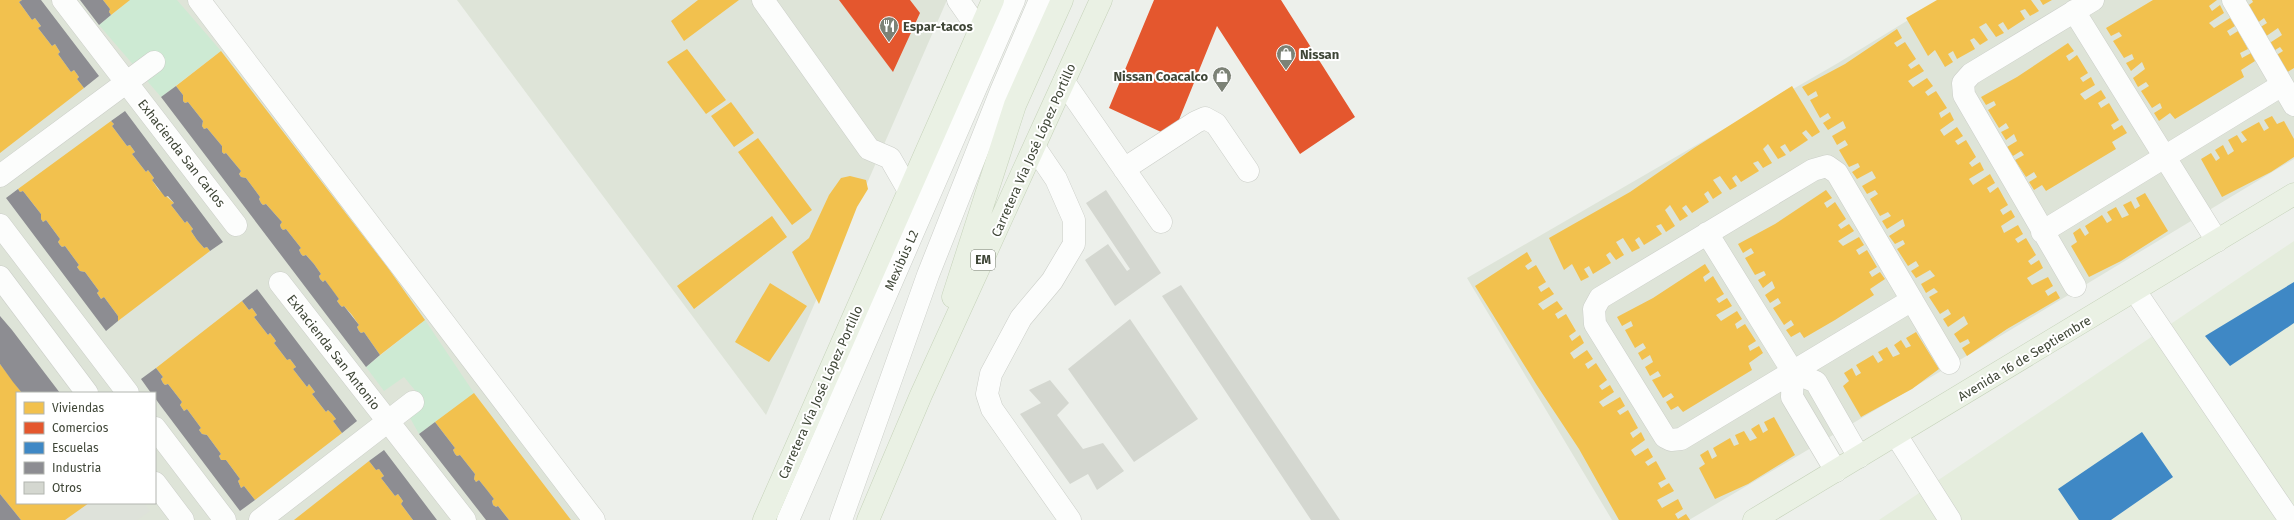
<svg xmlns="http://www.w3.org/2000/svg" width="2294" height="520" font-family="'Fira Sans',sans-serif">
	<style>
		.residential { fill: #dee4d8; fill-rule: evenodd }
		.industrial { fill: #dee2da }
		.education { fill: #e5eddd }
		.green { fill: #cdead3 }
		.homes { fill: #f2c14e }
		.shops { fill: #e4572e }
		.schools { fill: #3f88c5 }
		.industry { fill: #8d8d92 }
		.building { fill: #d4d7d0 }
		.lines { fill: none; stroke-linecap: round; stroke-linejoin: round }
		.minor-casing { stroke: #cbcec8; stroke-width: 23 }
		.major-casing { stroke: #c5d2b9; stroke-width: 23 }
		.minor { stroke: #fcfdfc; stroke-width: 22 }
		.major { stroke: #eaf1e4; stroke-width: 22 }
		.labels { text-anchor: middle; stroke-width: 4; stroke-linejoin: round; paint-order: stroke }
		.shield { fill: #fff; stroke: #797e73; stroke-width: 1 }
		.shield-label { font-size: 12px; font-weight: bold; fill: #3f4637 }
		.poi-label { font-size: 13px; font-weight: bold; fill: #3f4637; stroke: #fff; text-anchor: start }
		.street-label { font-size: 13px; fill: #3f4637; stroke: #fff }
	</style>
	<rect width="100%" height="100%" fill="#edf0eb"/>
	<!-- residential -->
	<path class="residential" d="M 0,0 L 188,0 L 581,520 L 0,520 ZM 17,393 L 155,393 L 155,503 L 17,503 Z
		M 457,0 L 947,0 L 766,415 Z
		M 1941,0 L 2294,0 L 2294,159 L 2002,335 L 1689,520 L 1612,520 L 1467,278 L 1838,63 Z"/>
	<!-- industrial -->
	<path class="industrial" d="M 89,503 L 144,503 L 150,511 L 137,520 L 65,520 Z"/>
	<!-- education -->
	<path class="education" d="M 2294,241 L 2294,520 L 1879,520 Z"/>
	<!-- green -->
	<path class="green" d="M 130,0 L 177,0 L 221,51 L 161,97 L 99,25 Z
		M 425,320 L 474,393 L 419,434 L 409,416 L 423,400 L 404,377 L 384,391 L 366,367 Z"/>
	<!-- homes -->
	<path class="homes" d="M 0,0 L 22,0 L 19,2 L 32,20 L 35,18 L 41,26 L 38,28 L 52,46 L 55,44 L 60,52 L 58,54 L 71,72 L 74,70 L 79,77 L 77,79 L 84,88 L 0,153 Z
		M 103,0 L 130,0 L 111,15 L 109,12 L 110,9 Z
		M 698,0 L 739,0 L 684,41 L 671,21 Z
		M 1937,0 L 2031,0 L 2039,11 L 2030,16 L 2025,9 L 2020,11 L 2025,19 L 2008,30 L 2003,22 L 1998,25 L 2004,33 L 1996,37 L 1986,23 L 1979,27 L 1988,40 L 1980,45 L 1974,38 L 1970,40 L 1975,49 L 1957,59 L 1953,51 L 1948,54 L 1953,62 L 1945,67 L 1935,50 L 1928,56 L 1906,18 Z
		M 2040,0 L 2052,0 L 2043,5 Z
		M 2153,0 L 2217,0 L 2209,6 L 2212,11 L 2220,5 L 2224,13 L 2209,23 L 2214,28 L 2230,18 L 2235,26 L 2227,31 L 2230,36 L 2238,31 L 2248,49 L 2240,53 L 2242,58 L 2251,53 L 2255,61 L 2241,70 L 2244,77 L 2175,119 L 2170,113 L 2159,121 L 2154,113 L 2162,108 L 2160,103 L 2152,108 L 2141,91 L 2149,86 L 2146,82 L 2138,87 L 2133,78 L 2145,69 L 2142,62 L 2131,71 L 2126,63 L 2134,59 L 2132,54 L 2124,58 L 2113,41 L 2122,36 L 2119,32 L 2111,36 L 2106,28 Z
		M 2252,0 L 2294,0 L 2294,68 L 2286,73 L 2275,56 L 2283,51 L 2280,47 L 2272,52 L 2268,44 L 2282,35 L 2278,28 L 2265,37 L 2259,28 L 2267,23 L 2264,18 L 2256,24 L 2246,7 L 2253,2 Z
		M 1897,29 L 1902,38 L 1894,43 L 1897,47 L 1905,42 L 1916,59 L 1908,65 L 1911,69 L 1919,64 L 1924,71 L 1908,81 L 1913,87 L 1927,78 L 1933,86 L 1925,92 L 1928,96 L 1936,91 L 1947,108 L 1939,113 L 1941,118 L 1950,112 L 1954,120 L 1940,130 L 1944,136 L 1957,127 L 1963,136 L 1955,141 L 1958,145 L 1966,140 L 1976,157 L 1969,163 L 1972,167 L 1980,162 L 1984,170 L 1969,179 L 1973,185 L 1990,174 L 1995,183 L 1987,188 L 1990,193 L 1998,187 L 2008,205 L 2000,210 L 2003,215 L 2011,210 L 2015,217 L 2001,226 L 2004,233 L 2018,225 L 2023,234 L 2015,239 L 2018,243 L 2026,238 L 2036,255 L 2028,261 L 2031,265 L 2039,260 L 2043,268 L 2027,278 L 2032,285 L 2048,277 L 2053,286 L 2045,291 L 2048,296 L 2056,291 L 2060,298 L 2007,329 L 1967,356 L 1962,348 L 1970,343 L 1968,339 L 1960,343 L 1954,334 L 1968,324 L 1964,316 L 1948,327 L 1943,319 L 1951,314 L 1948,309 L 1940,314 L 1929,297 L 1938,292 L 1934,288 L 1926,293 L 1921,284 L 1935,276 L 1930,270 L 1916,278 L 1911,271 L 1919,266 L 1916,261 L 1908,266 L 1897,249 L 1905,244 L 1903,240 L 1895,244 L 1889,236 L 1905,226 L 1903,219 L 1887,229 L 1882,221 L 1891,216 L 1888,212 L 1880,216 L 1870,199 L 1878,194 L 1875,190 L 1867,194 L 1862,186 L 1876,178 L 1872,171 L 1857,179 L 1852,172 L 1860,167 L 1858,163 L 1849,167 L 1839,150 L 1848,145 L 1845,140 L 1837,145 L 1832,136 L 1846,128 L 1843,121 L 1828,130 L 1823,123 L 1831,118 L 1828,113 L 1820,118 L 1810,100 L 1818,96 L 1816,91 L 1808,96 L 1802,87 L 1845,64 Z
		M 2068,43 L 2074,51 L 2066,56 L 2069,61 L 2077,55 L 2088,73 L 2080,78 L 2083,82 L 2091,77 L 2095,85 L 2080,94 L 2085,100 L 2101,90 L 2106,98 L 2098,103 L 2101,108 L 2109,103 L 2119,120 L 2111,125 L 2114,130 L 2122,125 L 2127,133 L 2112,142 L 2116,149 L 2046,191 L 2042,185 L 2034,190 L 2029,182 L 2037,177 L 2034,172 L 2026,177 L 2015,160 L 2024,155 L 2021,151 L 2013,156 L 2007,147 L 2017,141 L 2014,134 L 2006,140 L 2001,132 L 2009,128 L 2006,123 L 1999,128 L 1988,110 L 1996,105 L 1994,101 L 1986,105 L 1981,97 L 2017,77 Z
		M 687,49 L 726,100 L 706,114 L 667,62 Z
		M 221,51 L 388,268 L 425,320 L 380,355 L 364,332 L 361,333 L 359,331 L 357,327 L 359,325 L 352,315 L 344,306 L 342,307 L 340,305 L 337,301 L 339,299 L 332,290 L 325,280 L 323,282 L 320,279 L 319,276 L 321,274 L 314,264 L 306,255 L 303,256 L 301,254 L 299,250 L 301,248 L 286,229 L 283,230 L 281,228 L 280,225 L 282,222 L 266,204 L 263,205 L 261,203 L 259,199 L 260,197 L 246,178 L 241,177 L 239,174 L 241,171 L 226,153 L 224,154 L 222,152 L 222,146 L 207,128 L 204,129 L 202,126 L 203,121 L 188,102 L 185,103 L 183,101 L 183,95 L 176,86 Z
		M 1792,86 L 1820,132 L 1812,137 L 1806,130 L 1802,133 L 1808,140 L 1790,152 L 1785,144 L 1780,147 L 1786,155 L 1778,159 L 1768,144 L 1763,149 L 1772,163 L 1763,168 L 1758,161 L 1753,163 L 1759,171 L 1741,182 L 1736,175 L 1732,178 L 1737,186 L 1730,190 L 1720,176 L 1713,180 L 1722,193 L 1713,199 L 1708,191 L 1704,194 L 1709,202 L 1692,213 L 1686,205 L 1682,208 L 1688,216 L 1680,221 L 1670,205 L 1665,210 L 1675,226 L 1666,232 L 1661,224 L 1656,226 L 1662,234 L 1644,245 L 1639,237 L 1635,240 L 1640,248 L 1632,252 L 1623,238 L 1616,242 L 1624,255 L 1616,260 L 1610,252 L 1606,255 L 1611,263 L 1593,274 L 1589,266 L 1584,269 L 1589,277 L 1581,281 L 1572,264 L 1564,270 L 1549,238 L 1630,192 L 1694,148 Z
		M 731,102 L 754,133 L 734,147 L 711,116 Z
		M 2272,116 L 2277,124 L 2284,121 L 2294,139 L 2294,157 L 2271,172 L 2222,197 L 2201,159 L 2211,153 L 2216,161 L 2220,158 L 2215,150 L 2223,145 L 2228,155 L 2234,151 L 2228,140 L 2237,135 L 2242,143 L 2247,140 L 2241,132 L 2259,122 L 2264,131 L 2269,128 L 2264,120 Z
		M 111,121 L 114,124 L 112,126 L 127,146 L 130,145 L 135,152 L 132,154 L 146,172 L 148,170 L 154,178 L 152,180 L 158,189 L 174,203 L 171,205 L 185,223 L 187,221 L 193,229 L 191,231 L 197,240 L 204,248 L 207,247 L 210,251 L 118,321 L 118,316 L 104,297 L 101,299 L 97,293 L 99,291 L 85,272 L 80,271 L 77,267 L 79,265 L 65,246 L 62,247 L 60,245 L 58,242 L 60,239 L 46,220 L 43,222 L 41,219 L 41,214 L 34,205 L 23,191 L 20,192 L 18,189 Z
		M 758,138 L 812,210 L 792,225 L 738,152 Z
		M 850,176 L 866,180 L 868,189 L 857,207 L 819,304 L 792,252 L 809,238 L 829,195 L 841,178 Z
		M 1826,190 L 1832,198 L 1824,203 L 1827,208 L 1835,202 L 1846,219 L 1838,225 L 1841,229 L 1849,224 L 1854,231 L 1838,241 L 1843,246 L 1859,237 L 1864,245 L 1856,250 L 1859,255 L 1867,250 L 1877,267 L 1869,272 L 1872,277 L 1880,272 L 1885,279 L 1870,289 L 1874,295 L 1835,320 L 1804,338 L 1800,332 L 1791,337 L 1786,330 L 1794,325 L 1791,320 L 1784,325 L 1773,308 L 1781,303 L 1778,298 L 1770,303 L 1765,295 L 1775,288 L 1772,281 L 1763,288 L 1758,280 L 1766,275 L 1764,271 L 1755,275 L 1745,258 L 1754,253 L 1751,248 L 1743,253 L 1738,244 L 1775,224 Z
		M 2145,193 L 2168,231 L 2121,261 L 2089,277 L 2071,246 L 2077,242 L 2073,233 L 2080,228 L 2085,236 L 2089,233 L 2085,226 L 2102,215 L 2107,223 L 2112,220 L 2107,212 L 2116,207 L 2122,218 L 2129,215 L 2123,205 L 2131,201 L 2135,209 L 2140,206 L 2136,198 Z
		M 772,216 L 787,237 L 694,309 L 677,286 Z
		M 1527,252 L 1532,261 L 1525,266 L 1528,270 L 1536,265 L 1546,282 L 1538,287 L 1541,292 L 1549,287 L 1554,294 L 1538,304 L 1543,310 L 1557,301 L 1563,309 L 1555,314 L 1558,319 L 1566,314 L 1576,331 L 1569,336 L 1572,341 L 1580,335 L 1584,343 L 1570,353 L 1574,359 L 1587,350 L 1593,359 L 1585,364 L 1588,369 L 1596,363 L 1607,380 L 1599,386 L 1602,390 L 1610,385 L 1614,392 L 1599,402 L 1603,407 L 1620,397 L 1625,406 L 1617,411 L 1620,415 L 1628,410 L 1638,428 L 1630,433 L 1633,438 L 1641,432 L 1645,440 L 1631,450 L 1635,456 L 1648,448 L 1653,457 L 1645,462 L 1648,466 L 1656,461 L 1666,479 L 1658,483 L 1661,488 L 1669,483 L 1674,491 L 1657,500 L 1662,508 L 1678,499 L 1683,509 L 1675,514 L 1678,519 L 1686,514 L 1690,520 L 1619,520 L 1579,449 L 1536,384 L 1475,286 Z
		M 1705,264 L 1710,272 L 1703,277 L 1705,282 L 1713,276 L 1724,294 L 1716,299 L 1719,303 L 1727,298 L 1732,306 L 1716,315 L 1721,321 L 1737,311 L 1742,319 L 1735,324 L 1737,329 L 1745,324 L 1756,341 L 1748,346 L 1750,351 L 1759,346 L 1763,353 L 1749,363 L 1752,370 L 1683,412 L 1678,406 L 1671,410 L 1666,402 L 1674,397 L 1671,393 L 1663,398 L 1652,380 L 1661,376 L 1658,371 L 1650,376 L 1645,367 L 1653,362 L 1650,355 L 1642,360 L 1638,353 L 1646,348 L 1643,343 L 1635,348 L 1625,330 L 1633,326 L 1631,321 L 1622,326 L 1617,317 L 1653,298 Z
		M 770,283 L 807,306 L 769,362 L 735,342 Z
		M 242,301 L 249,310 L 252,308 L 257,315 L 254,317 L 268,335 L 270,333 L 274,338 L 276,341 L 274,343 L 287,360 L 290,359 L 296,367 L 293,369 L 307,387 L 309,384 L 315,392 L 312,394 L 326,412 L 328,410 L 332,414 L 336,419 L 333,421 L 342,433 L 255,500 L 244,486 L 241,488 L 238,481 L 240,479 L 226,460 L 221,460 L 219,456 L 221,454 L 207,435 L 202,434 L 199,430 L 201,428 L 187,409 L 184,411 L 180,405 L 182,402 L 168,384 L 165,385 L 163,383 L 161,379 L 163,377 L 156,368 Z
		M 1916,332 L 1939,369 L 1912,389 L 1861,417 L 1843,386 L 1849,381 L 1844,373 L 1852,368 L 1856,376 L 1861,373 L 1856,365 L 1873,355 L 1878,363 L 1883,360 L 1878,352 L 1887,347 L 1893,357 L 1900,354 L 1894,345 L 1901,340 L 1906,348 L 1911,346 L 1906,338 Z
		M 0,364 L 22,393 L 17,393 L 17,503 L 89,503 L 65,520 L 21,520 L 0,494 Z
		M 474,393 L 525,460 L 571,520 L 509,520 L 498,506 L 496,507 L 493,505 L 492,501 L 494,499 L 479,480 L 476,482 L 474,479 L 475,474 L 460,455 L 457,456 L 455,454 L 453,450 L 455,448 L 435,422 Z
		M 1774,417 L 1795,455 L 1748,484 L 1715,499 L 1699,468 L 1705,464 L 1700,455 L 1708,450 L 1712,459 L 1717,456 L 1713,448 L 1730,438 L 1734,446 L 1739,444 L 1735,435 L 1744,431 L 1750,441 L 1757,438 L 1751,429 L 1759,424 L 1763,433 L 1768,430 L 1764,422 Z
		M 369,461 L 376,470 L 379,469 L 384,476 L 381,478 L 395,496 L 398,494 L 403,501 L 401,504 L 413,520 L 294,520 Z"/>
	<!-- shops -->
	<path class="shops" d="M 839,0 L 910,0 L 920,13 L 893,72 Z
		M 1154,0 L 1281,0 L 1355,117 L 1300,154 L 1217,26 L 1172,137 L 1109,108 Z"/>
	<!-- schools -->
	<path class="schools" d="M 2294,282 L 2294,323 L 2230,366 L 2205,336 Z
		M 2142,432 L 2173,477 L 2111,520 L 2079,520 L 2058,489 Z"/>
	<!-- industry -->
	<path class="industry" d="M 22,0 L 41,0 L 99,76 L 84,88 L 77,79 L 79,77 L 74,70 L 71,72 L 58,54 L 60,52 L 55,44 L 52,46 L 38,28 L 41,26 L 35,18 L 32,20 L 19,2 Z
		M 80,0 L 103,0 L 110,9 L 109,12 L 111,15 L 99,25 Z
		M 176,86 L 183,95 L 183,101 L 185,103 L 188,102 L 203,121 L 202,126 L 204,129 L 207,128 L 222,146 L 222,152 L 224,154 L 226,153 L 241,171 L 239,174 L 241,177 L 246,178 L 260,197 L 259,199 L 261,203 L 263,205 L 266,204 L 282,222 L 280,225 L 281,228 L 283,230 L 286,229 L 301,248 L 299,250 L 301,254 L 303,256 L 306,255 L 314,264 L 321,274 L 319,276 L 320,279 L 323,282 L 325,280 L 339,299 L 337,301 L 340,305 L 342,307 L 344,306 L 359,325 L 357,327 L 359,331 L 361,333 L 364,332 L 380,355 L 366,367 L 161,97 Z
		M 125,111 L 223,242 L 210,251 L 207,247 L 204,248 L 197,240 L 191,231 L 193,229 L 187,221 L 185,223 L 171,205 L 174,203 L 168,196 L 165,197 L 152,180 L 154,178 L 148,170 L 146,172 L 132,154 L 135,152 L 130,145 L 127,146 L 112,126 L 114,124 L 111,121 Z
		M 18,189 L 20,192 L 23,191 L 41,214 L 41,219 L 43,222 L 46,220 L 60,239 L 58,242 L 60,245 L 62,247 L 65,246 L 79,265 L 77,267 L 80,271 L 85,272 L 99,291 L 97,293 L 101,299 L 104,297 L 118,316 L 118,321 L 106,331 L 6,198 Z
		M 257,289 L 357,421 L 342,433 L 333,421 L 336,419 L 332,414 L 328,410 L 326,412 L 312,394 L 315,392 L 309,384 L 307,387 L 293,369 L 296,367 L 290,359 L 287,360 L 274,343 L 276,341 L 274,338 L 270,333 L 268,335 L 254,317 L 257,315 L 252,308 L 249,310 L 242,301 Z
		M 0,316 L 12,330 L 60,393 L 22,393 L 13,382 L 0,364 Z
		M 156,368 L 163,377 L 161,379 L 163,383 L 165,385 L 168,384 L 182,402 L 180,405 L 184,411 L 187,409 L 201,428 L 199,430 L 202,434 L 207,435 L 221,454 L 219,456 L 221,460 L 226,460 L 240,479 L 238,481 L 241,488 L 244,486 L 255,500 L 240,511 L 160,405 L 155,398 L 155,393 L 151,393 L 141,379 Z
		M 435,422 L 455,448 L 453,450 L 455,454 L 457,456 L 460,455 L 475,474 L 474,479 L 476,482 L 479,480 L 487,490 L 494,499 L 492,501 L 493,505 L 496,507 L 498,506 L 509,520 L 486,520 L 419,434 Z
		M 384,450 L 403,475 L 437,520 L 413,520 L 401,504 L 403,501 L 398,494 L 395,496 L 381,478 L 384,476 L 379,469 L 376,470 L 369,461 Z
		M 0,494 L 13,510 L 21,520 L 0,520 Z"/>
	<!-- building -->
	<path class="building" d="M 1106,190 L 1161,273 L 1115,306 L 1085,260 L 1108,244 L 1127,271 L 1130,269 L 1086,203 Z
		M 1181,285 L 1340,520 L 1311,520 L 1162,296 Z
		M 1130,319 L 1198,419 L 1134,462 L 1068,369 Z
		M 1050,380 L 1069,403 L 1057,415 L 1083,449 L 1103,443 L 1124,471 L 1097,490 L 1088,474 L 1070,484 L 1020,414 L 1041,403 L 1029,390 Z"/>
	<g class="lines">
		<!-- minor casing -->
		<g class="minor-casing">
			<path id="minor" d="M 63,0 L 236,225
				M 199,0 L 594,520
				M 763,0 L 869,149 L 890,158 L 909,191
				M 958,0 L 979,30
				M 2233,0 L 2294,105
				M 2074,11 L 2217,241
				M 1064,82 L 1161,222
				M 1035,148 L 1056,179 L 1074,220 L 1074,244 L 1052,281 L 1021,318 L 991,374 L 987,394 L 992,409 L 1070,520
				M 1124,169 L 1196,122 L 1205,118 L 1216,124 L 1248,171
				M 0,176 L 154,62
				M 0,225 L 128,393
				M 2042,232 L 2282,85
				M 1707,233 L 1793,372 L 1816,382 L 1859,457
				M 0,277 L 87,393
				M 280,283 L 465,520
				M 2075,286 L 1964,95 L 1963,83 L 1971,74 L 2093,0
				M 2135,291 L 2290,520
				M 1912,300 L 1681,439 L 1671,440 L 1665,437 L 1595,324 L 1594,309 L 1600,298 L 1813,170 L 1827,166 L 1837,173 L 1949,363
				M 1793,372 L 1792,397 L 1836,471
				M 155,428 L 225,520
				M 1896,435 L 1950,520
				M 155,483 L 183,520
				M 260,520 L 413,402
				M 788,520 L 1014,0
				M 841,520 L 928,275 L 1001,91 L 1040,0"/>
		</g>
		<!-- major casing -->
		<g class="major-casing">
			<path id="major" d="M 953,297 L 1015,105 L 1062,0
				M 764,520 L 993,0
				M 868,520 L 921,395 L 1101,0
				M 1754,520 L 2294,194"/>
		</g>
		<!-- minor -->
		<use href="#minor" class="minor"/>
		<!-- major -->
		<use href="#major" class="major"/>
	</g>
	<!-- icons -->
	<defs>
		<g id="restaurant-pin" transform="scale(1)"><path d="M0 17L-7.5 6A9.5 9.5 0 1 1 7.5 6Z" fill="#7c8276" stroke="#fff"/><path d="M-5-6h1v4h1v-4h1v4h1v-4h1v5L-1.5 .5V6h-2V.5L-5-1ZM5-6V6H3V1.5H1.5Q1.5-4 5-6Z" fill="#fff"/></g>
		<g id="shop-pin" transform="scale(1)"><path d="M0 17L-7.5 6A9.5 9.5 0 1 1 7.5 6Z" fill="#7c8276" stroke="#fff"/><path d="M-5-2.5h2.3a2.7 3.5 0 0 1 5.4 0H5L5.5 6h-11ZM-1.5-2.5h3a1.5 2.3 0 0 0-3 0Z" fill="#fff"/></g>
	</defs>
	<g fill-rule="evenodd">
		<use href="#restaurant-pin" x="889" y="26"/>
		<use href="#shop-pin" x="1286" y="54"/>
		<use href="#shop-pin" x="1222" y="76"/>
	</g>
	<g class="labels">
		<!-- shield labels -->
		<rect class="shield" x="971" y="250" width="24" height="20" rx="3"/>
		<g class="shield-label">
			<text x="983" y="264">EM</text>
		</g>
		<!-- poi labels -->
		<g class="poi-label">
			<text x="903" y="31">Espar-tacos</text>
			<text x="1300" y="59">Nissan</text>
			<text x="1208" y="81" text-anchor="end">Nissan Coacalco</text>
		</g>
		<!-- street labels -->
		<g class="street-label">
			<text transform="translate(1033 150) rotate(-66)" y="5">Carretera Vía José López Portillo</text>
			<text transform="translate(182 153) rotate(52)" y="5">Exhacienda San Carlos</text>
			<text transform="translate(901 260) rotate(-66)" y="5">Mexibús L2</text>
			<text transform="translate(334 352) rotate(52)" y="5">Exhacienda San Antonio</text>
			<text transform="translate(2024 358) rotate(-31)" y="5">Avenida 16 de Septiembre</text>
			<text transform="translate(820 392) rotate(-66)" y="5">Carretera Vía José López Portillo</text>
		</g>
	</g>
	<!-- legend -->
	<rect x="16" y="392" width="140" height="112" fill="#ffffff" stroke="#b2b5af"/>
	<rect x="24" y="402" width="20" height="12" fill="#f2c14e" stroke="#b2b5af"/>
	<text x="52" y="412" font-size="12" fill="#3f4637">Viviendas</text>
	<rect x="24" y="422" width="20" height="12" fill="#e4572e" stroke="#b2b5af"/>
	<text x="52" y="432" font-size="12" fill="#3f4637">Comercios</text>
	<rect x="24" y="442" width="20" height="12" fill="#3f88c5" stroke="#b2b5af"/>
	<text x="52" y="452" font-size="12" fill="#3f4637">Escuelas</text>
	<rect x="24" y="462" width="20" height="12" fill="#8d8d92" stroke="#b2b5af"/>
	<text x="52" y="472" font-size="12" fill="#3f4637">Industria</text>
	<rect x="24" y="482" width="20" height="12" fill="#d4d7d0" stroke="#b2b5af"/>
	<text x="52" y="492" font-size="12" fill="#3f4637">Otros</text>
</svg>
